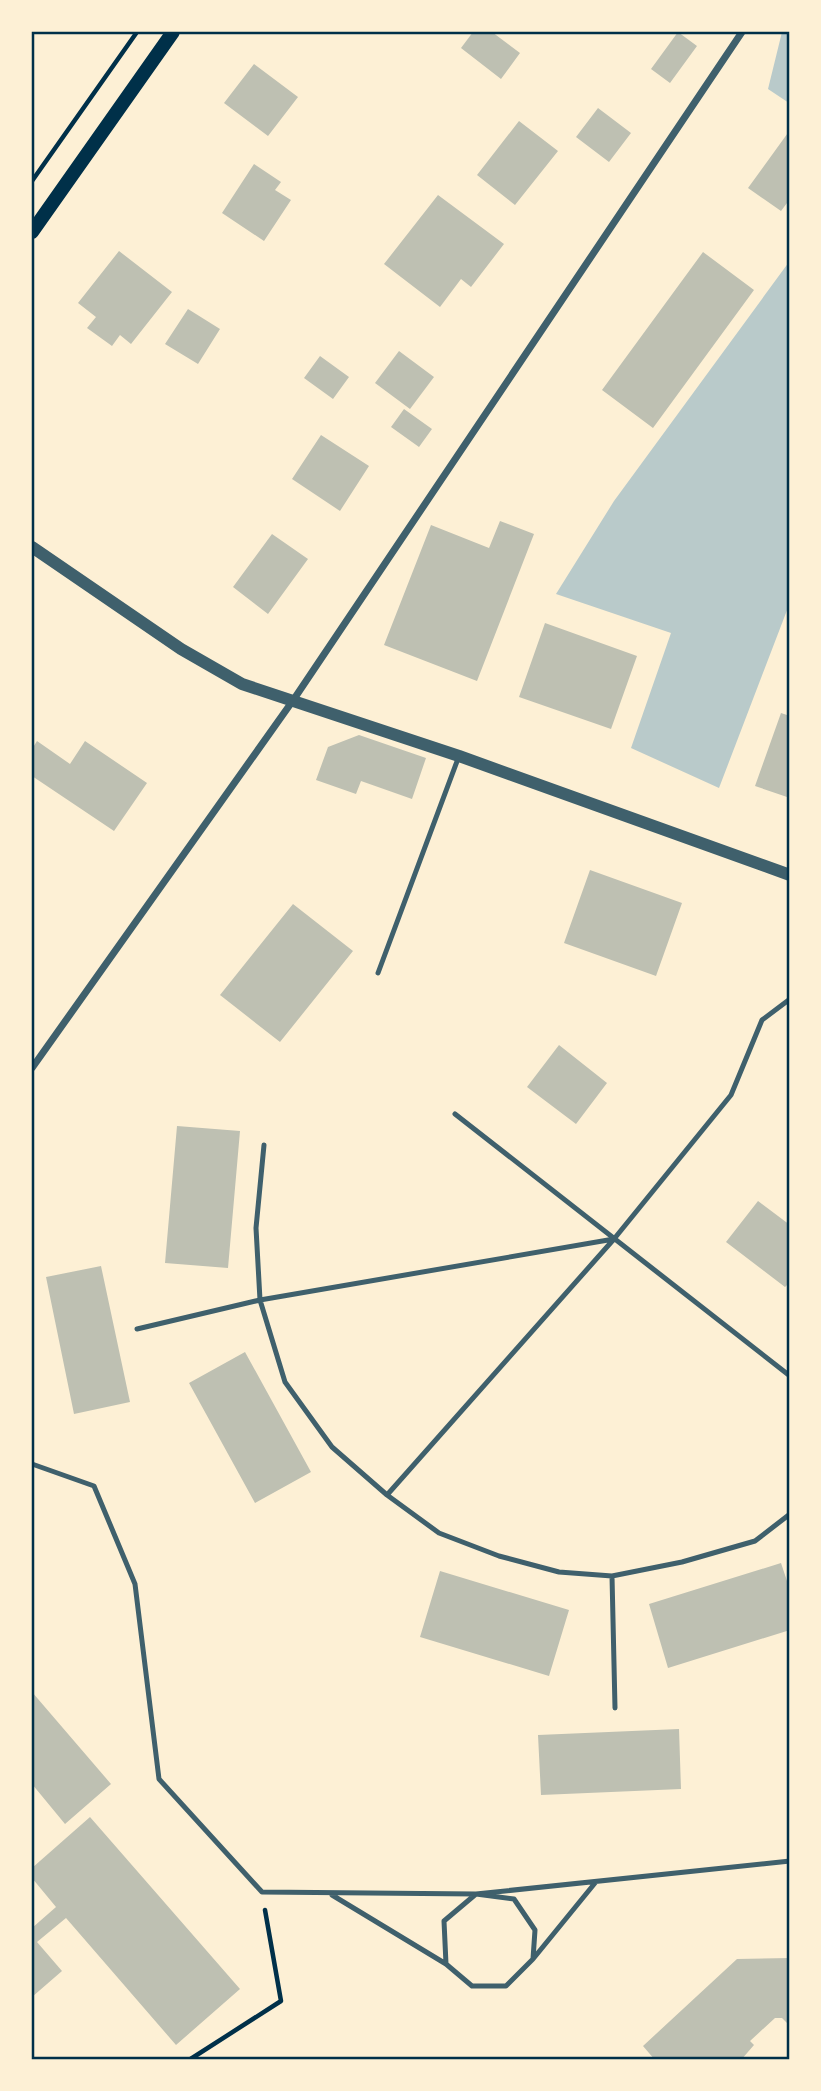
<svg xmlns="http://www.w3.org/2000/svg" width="821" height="2091" font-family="'Fira Sans',sans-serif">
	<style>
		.green { fill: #b9caca }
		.building { fill: #bec0b2 }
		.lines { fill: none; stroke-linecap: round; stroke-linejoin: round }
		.path { stroke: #003049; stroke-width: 4.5 }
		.service { stroke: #3f606c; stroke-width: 5 }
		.minor { stroke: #3f606c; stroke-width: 7 }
		.tertiary { stroke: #3f606c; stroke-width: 12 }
		.secondary { stroke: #003049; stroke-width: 14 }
		.neatline { fill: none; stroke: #003049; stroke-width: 2.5 }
	</style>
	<rect width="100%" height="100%" fill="#fdf0d5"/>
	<!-- green -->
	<path class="green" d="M 782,32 L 789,32 L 789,103 L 768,89 Z
		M 789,262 L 789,605 L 719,788 L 631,748 L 671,633 L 556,594 L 614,501 Z"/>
	<!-- building -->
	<path class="building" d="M 473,32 L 492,32 L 520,53 L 501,79 L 461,48 Z
		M 678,32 L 697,46 L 670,83 L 651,69 Z
		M 254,64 L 298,97 L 268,136 L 224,103 Z
		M 598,108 L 631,133 L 609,162 L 576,137 Z
		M 519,121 L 558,151 L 515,205 L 477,175 Z
		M 790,130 L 790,199 L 781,211 L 748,188 Z
		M 254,164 L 281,182 L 275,190 L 291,200 L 264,241 L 222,213 Z
		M 438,195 L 504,244 L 471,287 L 461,279 L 440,307 L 384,264 Z
		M 119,251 L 172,292 L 131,344 L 120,335 L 112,346 L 87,328 L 96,317 L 78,303 Z
		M 703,252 L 754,290 L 653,428 L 602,390 Z
		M 188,309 L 220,329 L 198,364 L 165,344 Z
		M 399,351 L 434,377 L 410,409 L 375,383 Z
		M 320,356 L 349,377 L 333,399 L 304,378 Z
		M 404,409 L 432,429 L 419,447 L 391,427 Z
		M 321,435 L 369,466 L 340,511 L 292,479 Z
		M 500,521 L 534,534 L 477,681 L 384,645 L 431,525 L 489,548 Z
		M 272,534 L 308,559 L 268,614 L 233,587 Z
		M 545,623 L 637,656 L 611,729 L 519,697 Z
		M 781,713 L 790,716 L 790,798 L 755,786 Z
		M 359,735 L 426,758 L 412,799 L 361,781 L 356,794 L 316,780 L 328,747 Z
		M 37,741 L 70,764 L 85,741 L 147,783 L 114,831 L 32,776 L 32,749 Z
		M 590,870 L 682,903 L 656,976 L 564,943 Z
		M 293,904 L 353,951 L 280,1042 L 220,995 Z
		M 559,1045 L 607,1083 L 576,1124 L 527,1087 Z
		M 177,1126 L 240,1131 L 228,1268 L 165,1263 Z
		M 758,1201 L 790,1225 L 790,1282 L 785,1287 L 726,1242 Z
		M 101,1266 L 130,1402 L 74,1414 L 46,1277 Z
		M 245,1352 L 311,1472 L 255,1503 L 189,1383 Z
		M 781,1563 L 790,1590 L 790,1630 L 668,1668 L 649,1604 Z
		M 440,1571 L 569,1610 L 549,1676 L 420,1637 Z
		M 32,1692 L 111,1784 L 65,1824 L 32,1784 Z
		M 679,1729 L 681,1789 L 541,1795 L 538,1735 Z
		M 90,1817 L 240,1989 L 176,2045 L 66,1918 L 37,1942 L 62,1971 L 32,1997 L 32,1928 L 56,1907 L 32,1878 L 32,1868 Z
		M 790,1958 L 790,2026 L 782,2018 L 775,2018 L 750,2041 L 754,2045 L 741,2060 L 655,2060 L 643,2046 L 737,1959 Z"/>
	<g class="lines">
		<!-- path -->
		<path class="path" d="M 32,181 L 137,32
			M 189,2060 L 281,2001 L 265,1910"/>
		<!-- service -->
		<path class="service" d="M 378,973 L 459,756
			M 455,1114 L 790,1376
			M 264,1145 L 256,1228 L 260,1300 L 285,1382 L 332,1447 L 387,1495 L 439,1533 L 499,1556 L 559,1572 L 612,1576 L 682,1562 L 755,1541 L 790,1514
			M 137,1329 L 260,1300 L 614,1239 L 731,1095 L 762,1020 L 790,999
			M 32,1464 L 94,1486 L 135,1584 L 159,1779 L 262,1892 L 476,1894 L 790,1861
			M 387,1495 L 614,1239
			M 612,1576 L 615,1708
			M 476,1894 L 514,1899 L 535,1930 L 533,1959 L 506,1986 L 472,1986 L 446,1964 L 444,1921 Z
			M 332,1895 L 446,1964
			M 533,1959 L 595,1883"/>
		<!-- minor -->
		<path class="minor" d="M 32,1068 L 294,699 L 742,32"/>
		<!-- tertiary -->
		<path class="tertiary" d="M 32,547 L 181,649 L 242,684 L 459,756 L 790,875"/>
		<!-- secondary -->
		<path class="secondary" d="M 32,232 L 173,32"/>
	</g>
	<!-- border -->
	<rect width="821" height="2091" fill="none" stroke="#fdf0d5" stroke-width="66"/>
	<rect x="33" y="33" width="755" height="2025" class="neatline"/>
</svg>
